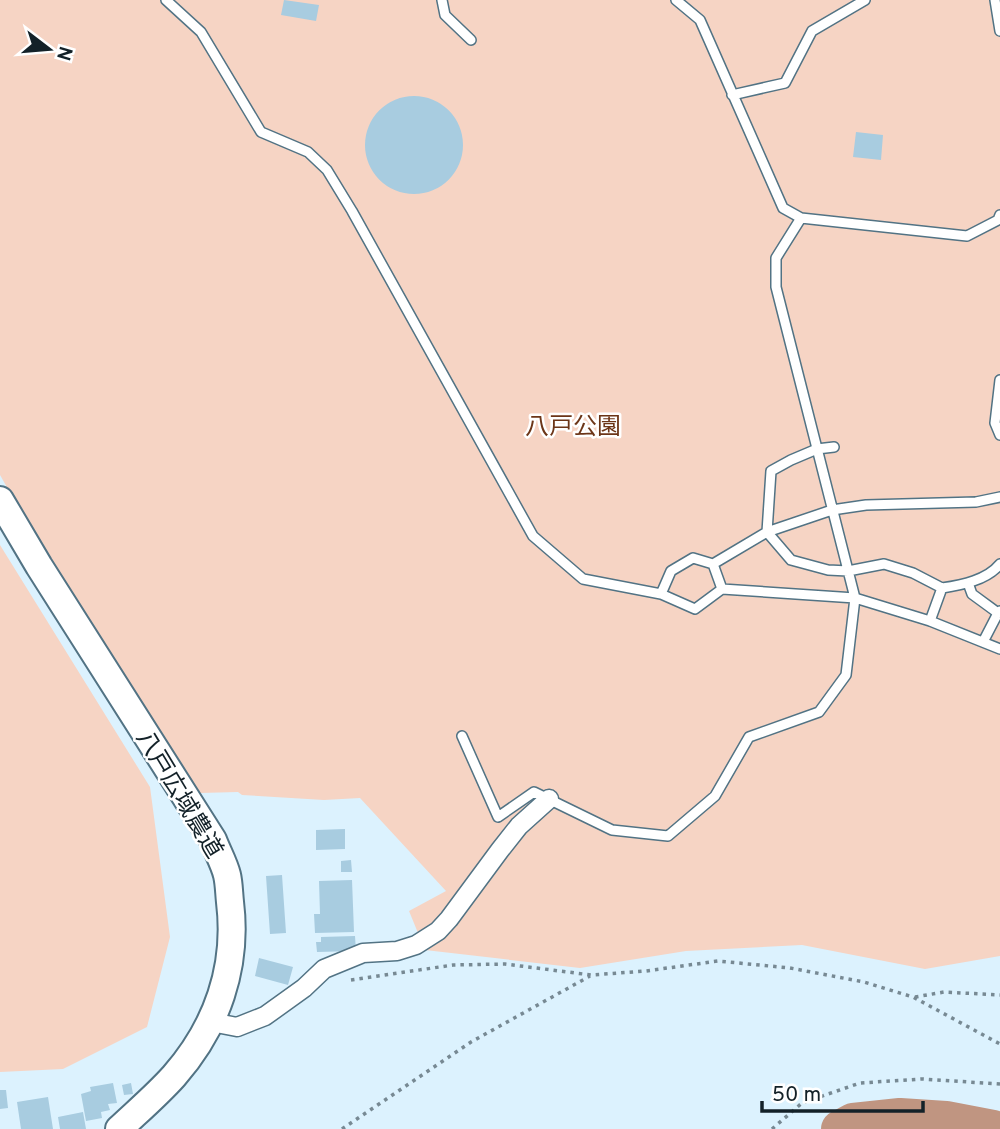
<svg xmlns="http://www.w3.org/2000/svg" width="1000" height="1129" font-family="Overpass,'Noto Sans JP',sans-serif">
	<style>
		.green { fill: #f6d4c4 }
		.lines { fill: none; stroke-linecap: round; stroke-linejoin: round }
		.river { stroke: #c09581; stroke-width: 38 }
		.building { fill: #a8cce0 }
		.lane-casing { stroke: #527384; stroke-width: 12 }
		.street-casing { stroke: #527384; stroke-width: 21 }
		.secondary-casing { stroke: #527384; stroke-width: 30 }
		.path { stroke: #778993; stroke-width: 3.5; stroke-dasharray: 3.5 5; stroke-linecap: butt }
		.lane { stroke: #fff; stroke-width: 9 }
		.street { stroke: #fff; stroke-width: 18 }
		.secondary { stroke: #fff; stroke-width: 26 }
		.labels { text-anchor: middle; stroke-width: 5; stroke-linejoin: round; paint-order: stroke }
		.park-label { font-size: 24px; fill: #6c3517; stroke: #fff }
		.street-label { font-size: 24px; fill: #132128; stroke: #fff }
	</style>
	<rect width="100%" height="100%" fill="#dcf2fe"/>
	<!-- green -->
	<path class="green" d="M 0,0 L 1000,0 L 1000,956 L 925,969 L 802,945 L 686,951 L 580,968 L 425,950 L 409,911 L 446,891 L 360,798 L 324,800 L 242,795 L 238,792 L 200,793 L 58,577 L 0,475 Z
		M 0,545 L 150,787 L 170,937 L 147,1027 L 63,1069 L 0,1072 Z"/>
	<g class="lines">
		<!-- river -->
		<path class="river" d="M 840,1129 L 853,1122 L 900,1117 L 946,1120 L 993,1129"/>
	</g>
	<!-- building -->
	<path class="building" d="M 284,0 L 319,5 L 316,21 L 281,15 Z
		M365 145a49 49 0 1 1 98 0a49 49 0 1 1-98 0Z
		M 856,132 L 883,135 L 881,160 L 853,157 Z
		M 345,829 L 345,849 L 316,850 L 316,830 Z
		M 351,860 L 352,872 L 341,872 L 341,861 Z
		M 282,875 L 286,933 L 270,934 L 266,876 Z
		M 352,880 L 354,932 L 315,933 L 314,914 L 320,914 L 319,881 Z
		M 355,936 L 356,951 L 317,952 L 316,942 L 321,942 L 321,937 Z
		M 259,958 L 293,967 L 288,985 L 255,976 Z
		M 113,1083 L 117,1103 L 108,1104 L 110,1110 L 101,1112 L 102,1118 L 86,1121 L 81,1094 L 91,1091 L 90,1087 Z
		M 131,1083 L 133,1094 L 124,1095 L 122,1085 Z
		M 0,1090 L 6,1090 L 8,1108 L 0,1109 Z
		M 48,1097 L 53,1129 L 21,1129 L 17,1102 Z
		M 83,1112 L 86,1129 L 60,1129 L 58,1117 Z"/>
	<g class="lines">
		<!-- lane casing -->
		<g class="lane-casing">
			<path id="lane" d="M 166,0 L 201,32 L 261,132 L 308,152 L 327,170 L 352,211 L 533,536 L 583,579 L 661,594 L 695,609 L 722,589 L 855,598 L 930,621 L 1000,649
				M 442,0 L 445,15 L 471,40
				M 676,0 L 700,20 L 783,208 L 801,218 L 967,236 L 998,220 L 1000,215
				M 995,0 L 1000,31
				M 732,95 L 785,83 L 812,31 L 865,0
				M 1000,380 L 995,423 L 1000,435
				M 834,447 L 817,449 L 791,460 L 771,471 L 767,532 L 791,560 L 828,570 L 848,571 L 884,564 L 913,573 L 942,588 L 930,621
				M 713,564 L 722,589
				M 968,583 L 972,594 L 998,613
				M 942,588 C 962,585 987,580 1000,564
				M 661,594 L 671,571 L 693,558 L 713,564 L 767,532 L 832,510 L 866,505 L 976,502 L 1000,497
				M 983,642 L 998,613 L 1000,611
				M 462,736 L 498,817 L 534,792 L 612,830 L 668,836 L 715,796 L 749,737 L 819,712 L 846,675 L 855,598 L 776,287 L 776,258 L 801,218"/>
		</g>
		<!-- street casing -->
		<g class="street-casing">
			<path id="street" d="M 211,1022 L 237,1027 L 265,1016 L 304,988 L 324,969 L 363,953 L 397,951 L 416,945 L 438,931 L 449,919 L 500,850 L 519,826 L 549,799"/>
		</g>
		<!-- secondary casing -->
		<g class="secondary-casing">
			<path id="secondary" d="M 0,500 L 39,566 L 213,840 C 217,851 224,863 227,875 C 229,883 229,893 230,902 C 238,967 217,1027 174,1076 C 157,1095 137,1112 119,1129"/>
		</g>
		<!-- path -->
		<path class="path" d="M 351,980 L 453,965 L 505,964 L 591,975 L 646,971 L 718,961 L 790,968 L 864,982 L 913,997 L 1000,1044
			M 915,997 L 944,992 L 1000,995
			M 342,1129 L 471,1042 L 590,976
			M 772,1129 L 802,1103 L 860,1083 L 922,1079 L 1000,1084"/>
		<!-- lane -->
		<use href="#lane" class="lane"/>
		<!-- street -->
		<use href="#street" class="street"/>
		<!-- secondary -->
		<use href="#secondary" class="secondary"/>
	</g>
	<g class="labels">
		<!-- park labels -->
		<g class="park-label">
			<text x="573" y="434">八戸公園</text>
		</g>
		<!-- street labels -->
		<g class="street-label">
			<text transform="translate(180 794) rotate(59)" y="8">八戸広域農道</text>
		</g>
	</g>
	<!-- north arrow -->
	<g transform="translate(49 49) rotate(106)" stroke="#ffffff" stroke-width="5" paint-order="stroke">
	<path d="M0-5L12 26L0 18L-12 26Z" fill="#132128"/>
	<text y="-10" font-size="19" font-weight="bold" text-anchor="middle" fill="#132128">N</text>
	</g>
	<!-- scale -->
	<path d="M762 1101v10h161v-10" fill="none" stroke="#132128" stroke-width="3.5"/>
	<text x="772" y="1101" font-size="21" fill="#132128" stroke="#ffffff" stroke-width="5" paint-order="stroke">50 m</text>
</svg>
